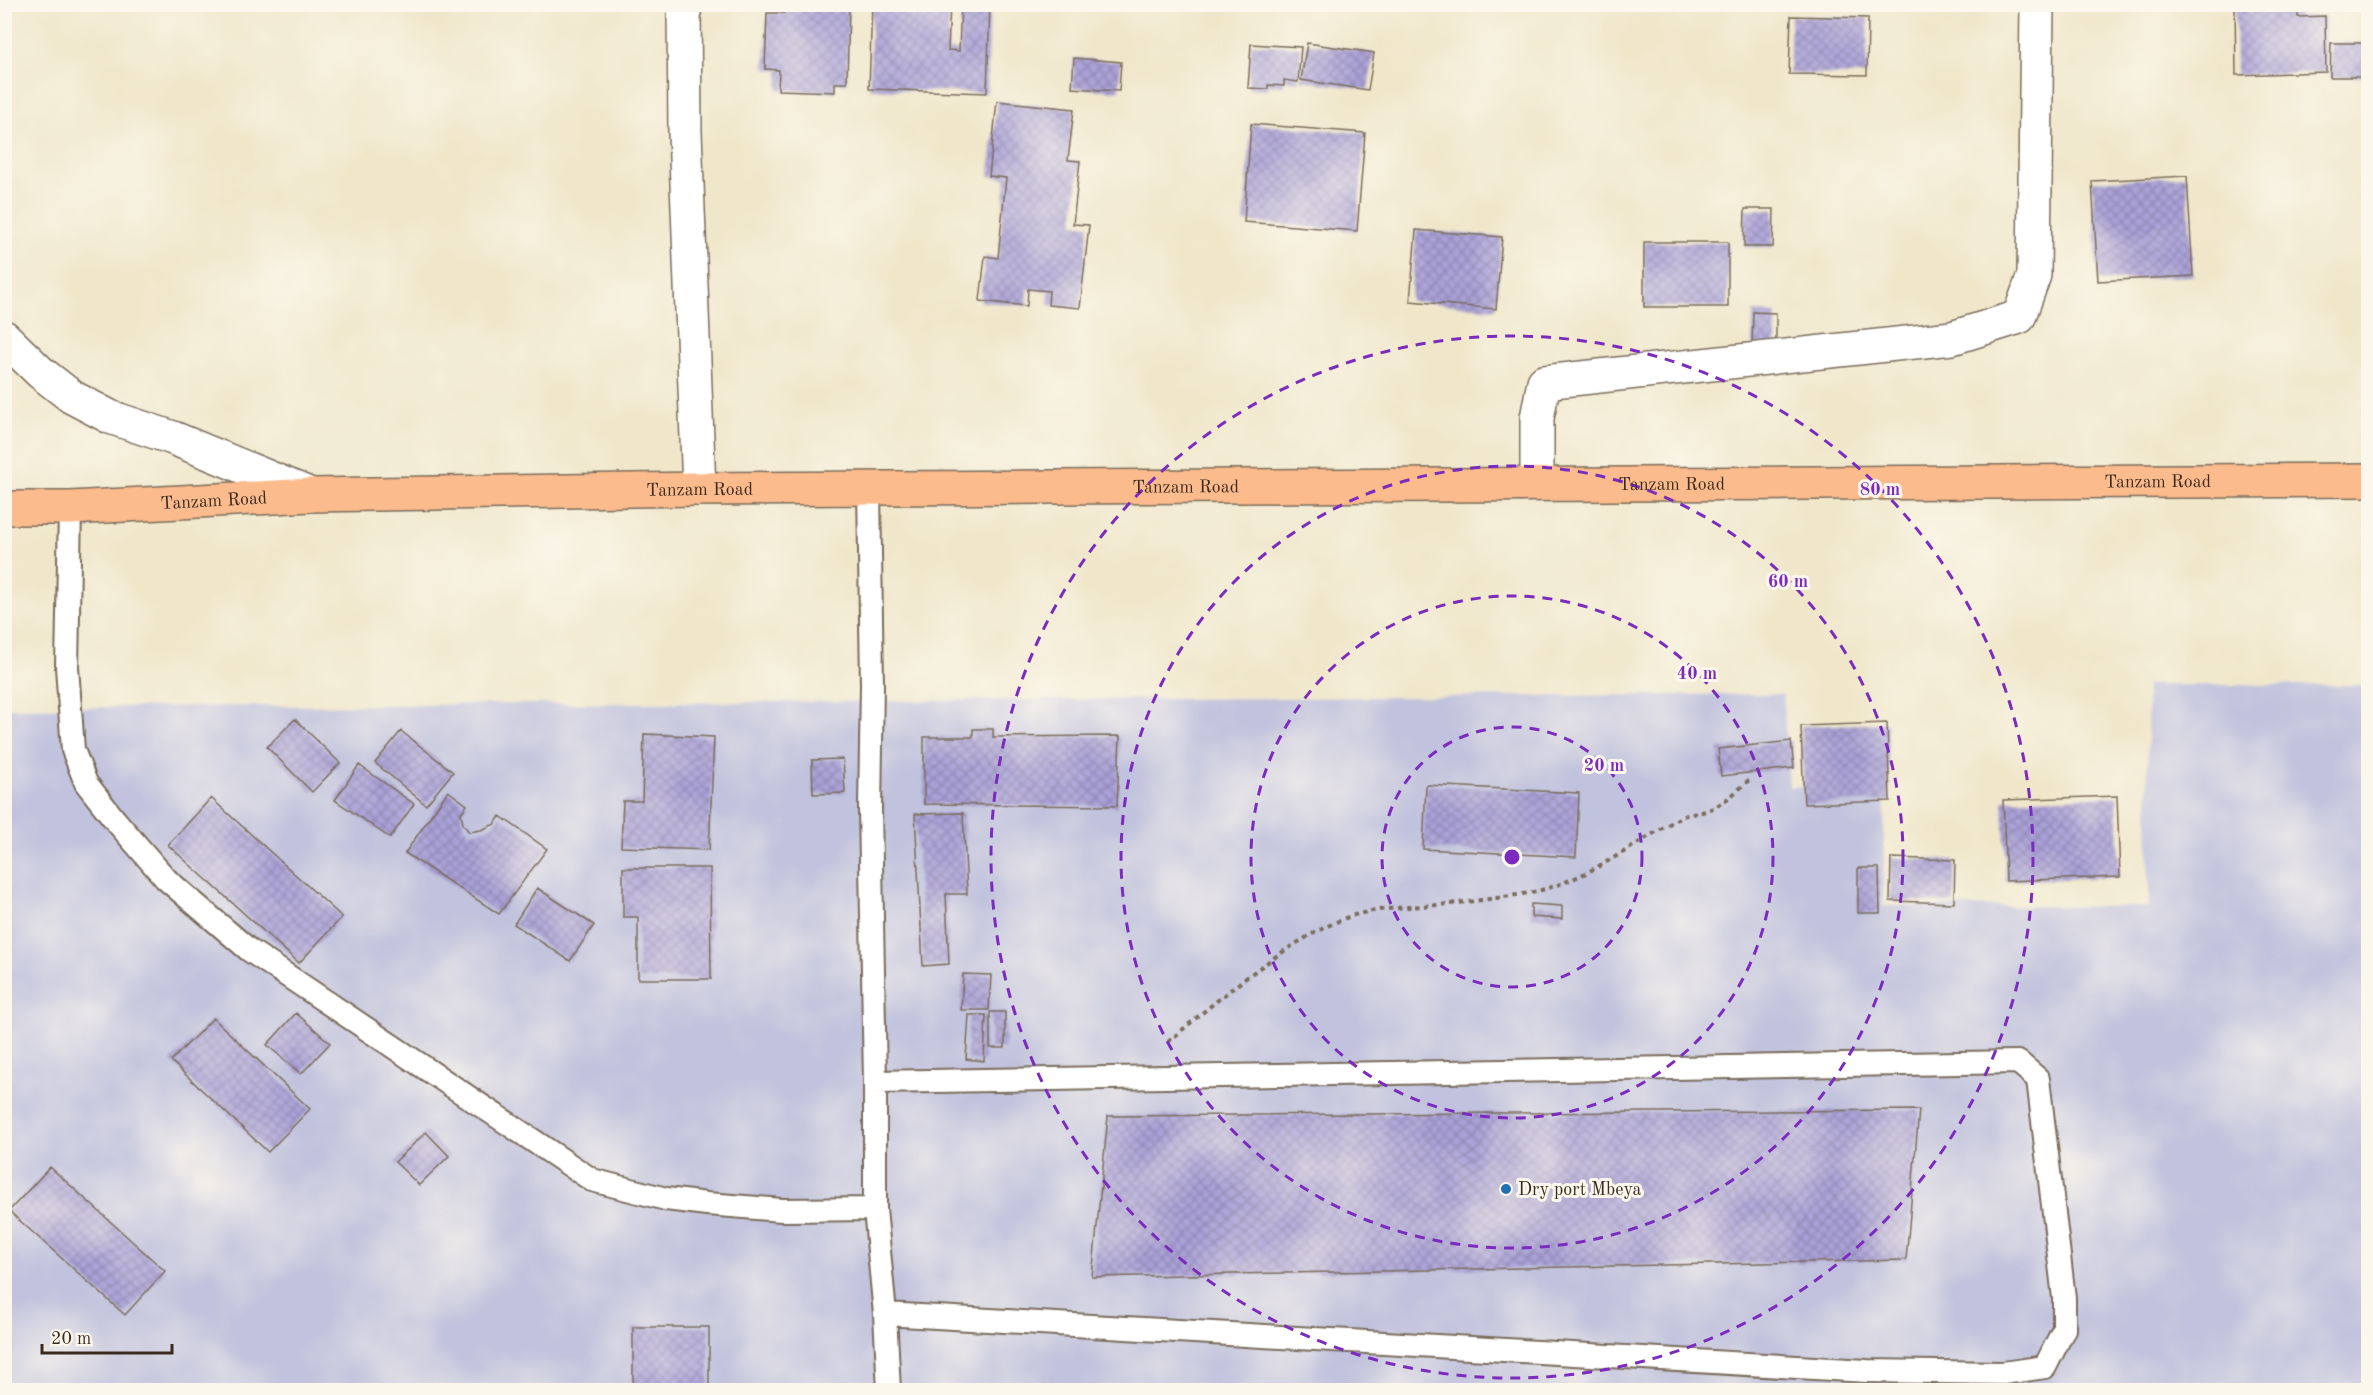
<svg xmlns="http://www.w3.org/2000/svg" width="2373" height="1395" font-family="'Old Standard TT',serif">
	<style>
		.industrial { fill: #c1c2dd }
		.building { fill: url(#building-cross-hatch) }
		.lines { fill: none; stroke-linecap: round; stroke-linejoin: round }
		.service-casing { stroke: #7a6c5b; stroke-width: 26 }
		.minor-casing { stroke: #7a6c5b; stroke-width: 36 }
		.trunk-casing { stroke: #7a6c5b; stroke-width: 36 }
		.path { stroke: #7a6c5b; stroke-width: 4; stroke-dasharray: 4.5 4.5; stroke-linecap: butt }
		.service { stroke: #fff; stroke-width: 22 }
		.minor { stroke: #fff; stroke-width: 33 }
		.trunk { stroke: #fbbb8c; stroke-width: 33 }
		.ring { fill: none; stroke: #7b2cbf; stroke-width: 3; stroke-dasharray: 10 8 }
		.poi-dot { fill: #1f6fb2; stroke: #fbf7ec; stroke-width: 2 }
		.labels { text-anchor: middle; stroke-width: 6; stroke-linejoin: round; paint-order: stroke }
		.street-label { font-size: 18px; fill: #3b2a1e; stroke: #fbf7ec }
		.poi-label { font-size: 18px; fill: #3b2a1e; stroke: #fbf7ec; text-anchor: start }
		.centre { fill: #7b2cbf; stroke: #fbf7ec; stroke-width: 3 }
		.ring-label { font-size: 18px; text-anchor: middle; font-weight: bold; fill: #7b2cbf; stroke: #fbf7ec; stroke-width: 6; stroke-linejoin: round; paint-order: stroke }
	</style>
	<defs>
		<pattern id="building-cross-hatch" width="8" height="8" patternUnits="userSpaceOnUse" patternTransform="scale(1.5)"><rect width="8" height="8" fill="#aaa2d8"/><path d="M0 0l8 8M0 8l8-8" fill="none" stroke="#8c84af"/></pattern>
	</defs>
	<rect width="100%" height="100%" fill="#fbf7ec"/>
	<filter id="ink" filterUnits="userSpaceOnUse"><feTurbulence type="fractalNoise" baseFrequency=".0167" numOctaves="2"/><feDisplacementMap in="SourceGraphic" scale="12" xChannelSelector="R" yChannelSelector="G"/><feConvolveMatrix kernelMatrix="1 2 1 2 8 2 1 2 1" color-interpolation-filters="sRGB"/></filter>
	<filter id="wash" filterUnits="userSpaceOnUse"><feTurbulence type="fractalNoise" baseFrequency=".008" numOctaves="4" result="noise"/><feDisplacementMap in="SourceGraphic" scale="24" xChannelSelector="R" yChannelSelector="G"/><feGaussianBlur stdDeviation="1.35" result="paint"/><feColorMatrix in="noise" values="0 0 0 0 0 0 0 0 0 0 0 0 0 0 0 0 0 1.4 0 .05"/><feComposite in="paint" operator="in"/></filter>
	<g filter="url(#wash)">
		<rect width="100%" height="100%" fill="#f0e7cb"/>
		<!-- industrial -->
		<path class="industrial" d="M 2147,685 L 2368,685 L 2368,1390 L 5,1390 L 4,708 L 1783,694 L 1789,787 L 1885,785 L 1883,906 L 2149,907 Z"/>
		<g id="blocks">
			<!-- building -->
			<path class="building" d="M 784,4 L 849,4 L 847,83 L 835,83 L 835,92 L 778,90 L 779,70 L 765,69 L 767,13 L 784,13 Z
				M 872,4 L 950,4 L 948,50 L 959,51 L 961,4 L 990,4 L 987,93 L 869,89 Z
				M 1035,4 L 1070,4 L 1069,10 L 1035,7 Z
				M 2235,4 L 2298,4 L 2298,17 L 2325,16 L 2326,72 L 2236,75 Z
				M 1791,16 L 1868,18 L 1867,75 L 1789,74 Z
				M 1307,43 L 1374,53 L 1368,90 L 1301,80 Z
				M 2331,43 L 2368,43 L 2368,77 L 2330,77 Z
				M 1251,44 L 1301,47 L 1298,82 L 1284,80 L 1284,86 L 1268,85 L 1268,89 L 1248,88 Z
				M 1074,58 L 1121,62 L 1119,91 L 1072,88 Z
				M 997,101 L 1074,109 L 1068,160 L 1080,161 L 1073,224 L 1089,225 L 1080,308 L 1048,305 L 1049,291 L 1028,289 L 1027,306 L 980,301 L 985,256 L 998,258 L 1006,178 L 989,176 Z
				M 1251,124 L 1365,133 L 1357,231 L 1244,222 Z
				M 2187,176 L 2193,276 L 2098,281 L 2092,181 Z
				M 1745,209 L 1774,209 L 1773,247 L 1744,247 Z
				M 1416,230 L 1502,237 L 1496,309 L 1410,301 Z
				M 1644,242 L 1728,242 L 1728,307 L 1644,307 Z
				M 1753,312 L 1776,313 L 1776,345 L 1752,345 Z
				M 295,719 L 340,763 L 312,792 L 267,747 Z
				M 1887,723 L 1890,801 L 1804,804 L 1801,726 Z
				M 973,729 L 993,729 L 993,737 L 1120,736 L 1117,806 L 924,804 L 924,737 L 973,737 Z
				M 401,731 L 453,772 L 426,805 L 375,763 Z
				M 644,734 L 714,737 L 709,850 L 621,847 L 623,801 L 642,801 Z
				M 1791,741 L 1794,768 L 1721,776 L 1718,749 Z
				M 843,759 L 845,793 L 813,794 L 812,760 Z
				M 359,765 L 414,804 L 390,838 L 335,800 Z
				M 1426,785 L 1579,793 L 1576,857 L 1423,849 Z
				M 448,791 L 467,805 L 461,813 L 463,824 L 469,832 L 481,830 L 495,824 L 500,816 L 547,849 L 499,914 L 405,853 Z
				M 2117,796 L 2120,877 L 2006,881 L 2003,800 Z
				M 211,798 L 342,917 L 299,963 L 168,845 Z
				M 963,813 L 967,894 L 946,894 L 949,964 L 923,966 L 915,814 Z
				M 1891,858 L 1955,860 L 1954,903 L 1890,901 Z
				M 623,868 L 710,868 L 711,979 L 638,979 L 638,917 L 623,917 Z
				M 1858,868 L 1879,868 L 1880,913 L 1858,913 Z
				M 537,888 L 594,925 L 570,961 L 514,924 Z
				M 1531,904 L 1562,906 L 1562,919 L 1531,917 Z
				M 963,974 L 991,975 L 989,1010 L 961,1010 Z
				M 990,1012 L 1005,1012 L 1005,1048 L 990,1048 Z
				M 296,1013 L 330,1043 L 301,1074 L 267,1045 Z
				M 969,1015 L 986,1015 L 984,1061 L 966,1059 Z
				M 213,1018 L 310,1109 L 268,1152 L 171,1061 Z
				M 1919,1110 L 1906,1260 L 1092,1277 L 1108,1116 Z
				M 426,1132 L 449,1156 L 419,1185 L 395,1162 Z
				M 50,1167 L 165,1271 L 125,1315 L 9,1211 Z
				M 633,1327 L 709,1327 L 709,1390 L 633,1390 Z"/>
		</g>
	</g>
	<g filter="url(#ink)">
		<use href="#blocks" fill-opacity="0" stroke="#7a6c5b" stroke-width="1.5"/>
		<g class="lines">
			<!-- service casing -->
			<g class="service-casing">
				<path id="service" d="M 869,488 L 872,684 L 870,808 L 875,1082 L 875,1209 L 885,1314 L 889,1390
					M 70,508 L 67,667 L 73,750 L 86,783 L 115,820 L 166,879 L 249,950 L 592,1180 L 666,1199 L 707,1204 L 782,1210 L 875,1209
					M 875,1082 L 2018,1062 L 2038,1079 L 2064,1298 L 2064,1329 L 2045,1367 L 2003,1373 L 1867,1371 L 885,1314"/>
			</g>
			<!-- minor casing -->
			<g class="minor-casing">
				<path id="minor" d="M 684,4 L 685,132 L 699,489
					M 4,337 L 40,372 L 72,397 L 110,417 L 173,438 L 311,495
					M 1537,484 L 1537,418 L 1544,382 L 1952,338 L 2019,317 L 2034,275 L 2037,4"/>
			</g>
			<!-- trunk casing -->
			<g class="trunk-casing">
				<g id="trunk">
					<path id="s1" d="M 4,508 L 70,508 L 311,495 L 699,489 L 2368,480"/>
				</g>
			</g>
			<!-- path -->
			<path class="path" d="M 1168,1042 C 1221,997 1278,947 1343,919 C 1372,907 1418,907 1450,904 C 1474,901 1499,898 1523,894 C 1583,884 1630,846 1681,817 C 1689,813 1699,814 1708,810 C 1724,804 1738,790 1751,778"/>
			<!-- service -->
			<use href="#service" class="service"/>
			<!-- minor -->
			<use href="#minor" class="minor"/>
			<!-- trunk -->
			<use href="#trunk" class="trunk"/>
		</g>
	</g>
	<!-- distance rings -->
	<g class="ring">
		<circle cx="1512" cy="857" r="130"/>
		<circle cx="1512" cy="857" r="261"/>
		<circle cx="1512" cy="857" r="391"/>
		<circle cx="1512" cy="857" r="521"/>
	</g>
	<!-- markers -->
	<circle class="poi-dot" cx="1506" cy="1189" r="6"/>
	<g class="labels">
		<!-- street labels -->
		<g class="street-label">
			<text dy="6" stroke="none"><textPath href="#s1" startOffset="2154">Tanzam Road</textPath></text>
			<text dy="6" stroke="none"><textPath href="#s1" startOffset="1668">Tanzam Road</textPath></text>
			<text dy="6" stroke="none"><textPath href="#s1" startOffset="1182">Tanzam Road</textPath></text>
			<text dy="6" stroke="none"><textPath href="#s1" startOffset="696">Tanzam Road</textPath></text>
			<text dy="6" stroke="none"><textPath href="#s1" startOffset="210">Tanzam Road</textPath></text>
		</g>
		<!-- poi labels -->
		<g class="poi-label">
			<text x="1518" y="1195">Dry port Mbeya</text>
		</g>
	</g>
	<circle cx="1512" cy="857" r="9" class="centre"/>
	<g class="ring-label">
		<text x="1880" y="495">80 m</text>
		<text x="1788" y="587">60 m</text>
		<text x="1697" y="679">40 m</text>
		<text x="1604" y="771">20 m</text>
	</g>
	<!-- margin -->
	<rect width="2373" height="1395" fill="none" stroke="#fbf7ec" stroke-width="24"/>
	<!-- scale -->
	<path d="M42 1344v9h130v-9" fill="none" stroke="#3b2a1e" stroke-width="3"/>
	<text x="51" y="1344" font-size="18" fill="#3b2a1e" stroke="#fbf7ec" stroke-width="4.5" paint-order="stroke">20 m</text>
</svg>
